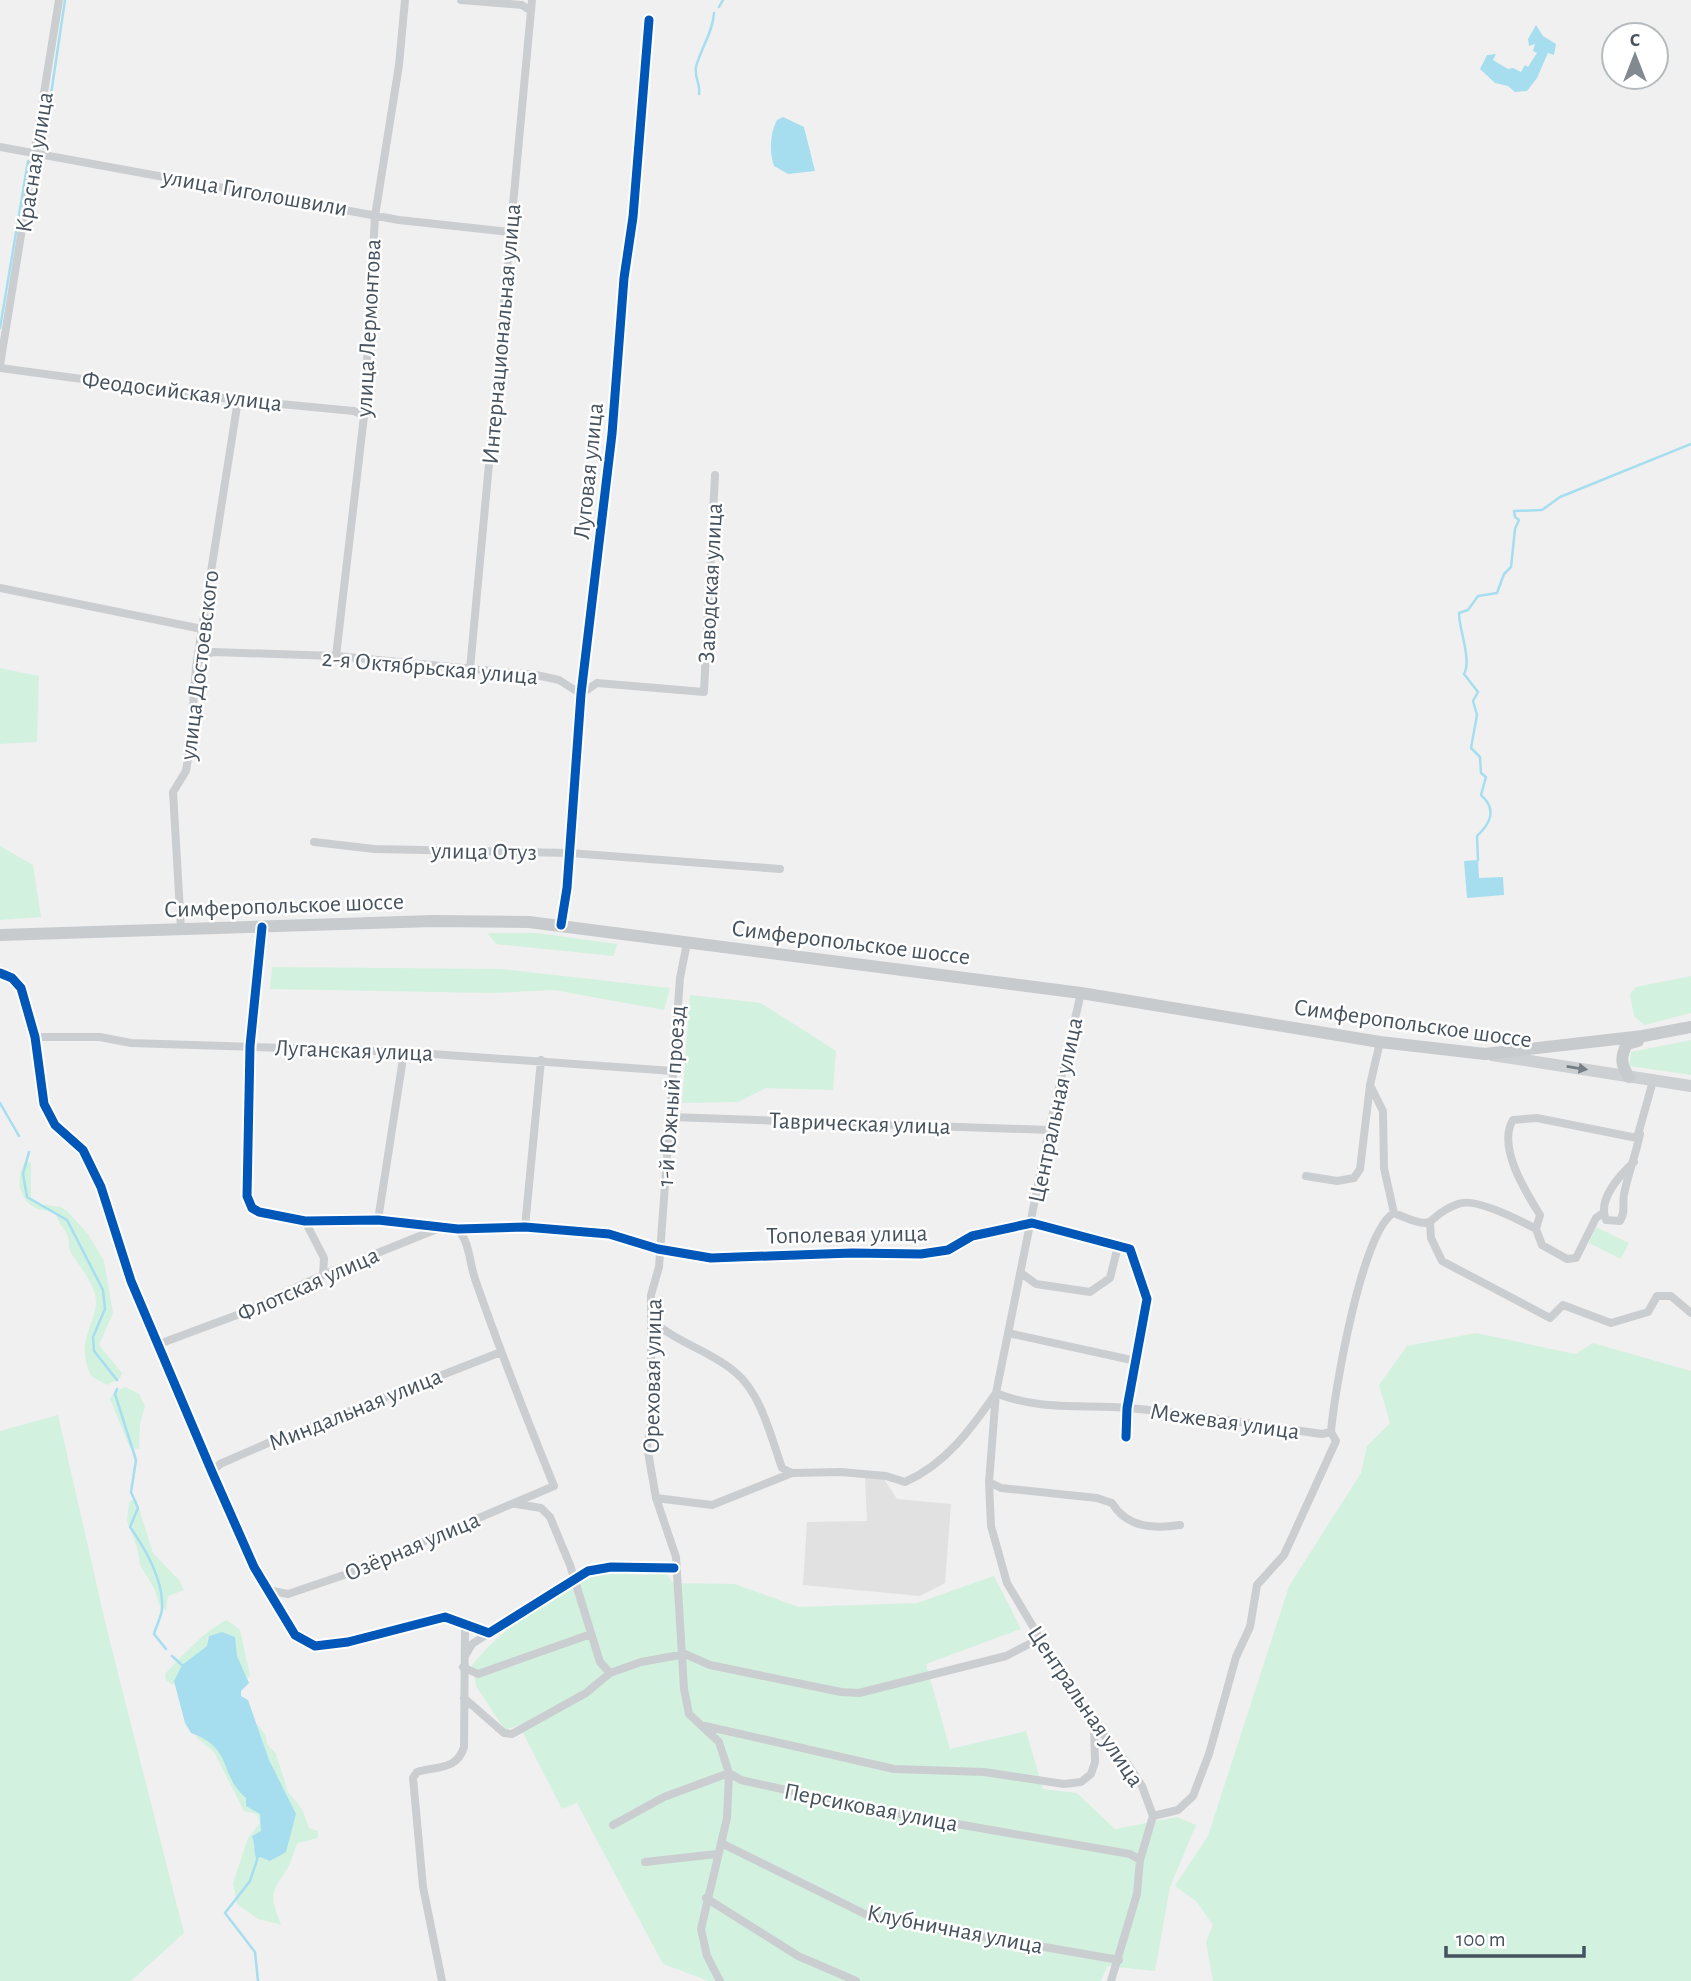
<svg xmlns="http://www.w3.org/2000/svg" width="1691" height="1981" font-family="'Alegreya Sans',sans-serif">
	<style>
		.education { fill: #e2e1e1 }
		.green { fill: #d3f1df }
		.water { fill: #a6def0 }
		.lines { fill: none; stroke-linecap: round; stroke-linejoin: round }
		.stream { stroke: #a6def0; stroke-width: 2.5 }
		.street { stroke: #cbced1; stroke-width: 8 }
		.secondary { stroke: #ccd0d2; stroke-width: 12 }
		.primary { stroke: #c7cbce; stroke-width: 12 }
		.cycleway-casing { stroke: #fff; stroke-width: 13 }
		.cycleway { stroke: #0057b8; stroke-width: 9 }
		.oneway { fill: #757e86 }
		.labels { text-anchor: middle; stroke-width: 5; stroke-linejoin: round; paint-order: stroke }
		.street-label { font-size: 24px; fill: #46525d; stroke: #fff }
	</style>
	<rect width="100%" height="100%" fill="#f0f0f0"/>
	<!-- education -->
	<path class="education" d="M 865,1478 L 884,1479 L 897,1499 L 951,1504 L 945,1583 L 920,1596 L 803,1585 L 807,1522 L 867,1521 Z"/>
	<!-- green -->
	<path class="green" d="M 0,668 L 39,676 L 37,742 L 0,744 Z
		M 0,846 L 33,865 L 41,917 L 0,920 Z
		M 487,933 L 537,933 L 617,944 L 614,956 L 496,944 Z
		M 272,967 L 501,969 L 670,988 L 664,1010 L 554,990 L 492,993 L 270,989 Z
		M 1691,976 L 1691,1013 L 1644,1025 L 1634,1016 L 1630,994 L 1636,987 Z
		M 690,995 L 761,1003 L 836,1051 L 833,1090 L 766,1088 L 738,1102 L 682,1103 Z
		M 1691,1040 L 1691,1075 L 1630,1066 L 1631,1052 Z
		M 25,1161 L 31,1163 L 31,1197 L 37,1204 L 61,1207 L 67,1211 L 88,1234 L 104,1261 L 113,1313 L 99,1345 L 122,1373 L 120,1378 L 107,1385 L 91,1376 C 72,1335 104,1319 94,1291 C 89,1277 79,1265 71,1253 C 68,1247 70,1242 68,1237 C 65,1227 57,1224 56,1213 C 49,1210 40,1211 34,1207 C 16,1196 17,1176 25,1161 Z
		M 1596,1227 L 1629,1243 L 1621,1259 L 1589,1243 Z
		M 1476,1333 L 1575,1354 L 1593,1343 L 1691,1371 L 1691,1981 L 1213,1981 L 1206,1942 L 1213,1925 L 1196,1901 L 1175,1886 L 1208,1836 L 1289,1586 L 1361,1473 L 1367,1446 L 1390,1423 L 1379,1385 L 1407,1346 Z
		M 126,1387 L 139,1394 L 145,1406 L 140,1424 L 139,1449 L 130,1448 L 110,1399 L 114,1392 Z
		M 58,1415 L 107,1630 L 184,1933 L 131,1981 L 0,1981 L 0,1431 Z
		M 136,1499 L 153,1553 L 179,1580 L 184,1590 L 168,1596 L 166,1611 L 159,1604 L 155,1590 L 140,1565 L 137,1547 L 127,1521 L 129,1502 Z
		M 609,1571 L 643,1575 L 666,1573 L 673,1583 L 735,1584 L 799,1607 L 917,1603 L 994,1576 L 1021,1629 L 926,1664 L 950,1749 L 1026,1731 L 1043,1789 L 1077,1793 L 1115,1829 L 1177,1817 L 1196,1825 L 1170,1887 L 1155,1971 L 1107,1966 L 1101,1981 L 709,1981 L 663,1964 L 577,1803 L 562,1809 L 519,1725 L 505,1730 L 476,1686 L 472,1665 C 504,1626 560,1586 609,1571 Z
		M 227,1620 L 240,1630 L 250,1676 L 246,1679 L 214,1634 L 207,1638 L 209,1646 L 173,1685 L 166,1680 L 165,1674 C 182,1656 205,1630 227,1620 Z
		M 258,1725 L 266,1736 L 267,1744 L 276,1754 L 288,1792 L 302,1809 L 309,1828 L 318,1831 L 318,1838 L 298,1843 C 293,1851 292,1861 287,1869 C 270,1894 270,1896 281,1925 L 258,1919 L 237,1904 L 233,1883 L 248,1838 L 260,1823 L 257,1814 L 244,1811 L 214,1752 L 196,1737 L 198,1733 C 222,1736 228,1767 241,1784 L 240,1791 L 250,1795 C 253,1810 268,1817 270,1834 L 259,1844 L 263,1852 L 271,1857 L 283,1846 L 275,1842 C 275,1825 284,1815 279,1797 L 283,1795 L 283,1789 L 269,1767 L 254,1726 Z"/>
	<!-- water -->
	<path class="water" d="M 1536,25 L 1543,36 L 1556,44 L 1554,55 L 1548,53 L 1537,78 L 1527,91 L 1515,92 L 1508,86 L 1495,83 L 1480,69 L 1487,55 L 1496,54 L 1493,60 L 1508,69 L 1513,68 L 1521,72 L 1525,65 L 1528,67 L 1537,53 L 1533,51 L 1535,44 L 1529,46 L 1528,39 Z
		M 783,117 L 804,127 L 815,171 L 788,174 L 774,166 C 769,151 770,133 777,120 Z
		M 1478,860 L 1479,878 L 1503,877 L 1504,895 L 1467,898 L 1464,861 Z
		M 222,1632 L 235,1637 L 237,1656 L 249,1683 L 241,1691 L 241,1696 L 248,1700 L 269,1760 L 296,1814 L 286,1852 L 270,1861 L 260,1857 L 257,1860 C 253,1853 256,1846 252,1836 L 261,1831 L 260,1814 L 246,1806 L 246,1798 C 218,1774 234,1748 191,1733 L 185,1723 L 174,1681 L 182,1665 L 207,1646 L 209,1636 Z"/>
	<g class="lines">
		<!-- stream -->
		<path class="stream" d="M 719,7 L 723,0
			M 699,94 C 701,84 694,78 696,67 C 701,48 713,32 714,13
			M 43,148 L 65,0
			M 0,328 L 28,161
			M 1478,860 L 1477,836 C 1491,823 1497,809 1481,795 L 1486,777 L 1481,773 L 1480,757 L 1471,748 L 1477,715 L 1473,701 L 1478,692 L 1464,674 C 1472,660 1459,630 1459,613 L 1468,610 L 1478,596 L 1497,593 L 1504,574 L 1511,567 L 1515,529 L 1519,520 L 1515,517 L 1514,511 L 1542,510 L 1560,497 L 1691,444
			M 0,1103 L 19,1136
			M 29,1152 L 23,1174 L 27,1197 L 67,1220 L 103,1290 L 105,1309 L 93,1337 L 94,1351 L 117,1380
			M 117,1389 L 115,1394 L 136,1460 L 131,1492 L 138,1508 L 130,1527 C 145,1548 164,1581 162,1608 C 162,1616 156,1626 154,1634 L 166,1649
			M 172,1656 L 182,1665
			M 257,1860 L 250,1881 L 225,1913 L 255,1952 L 258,1981"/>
		<!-- street -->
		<path class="street" d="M 461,0 L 522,5 L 531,11
			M 0,147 L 399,220 L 510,232
			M 0,365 L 59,0
			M 0,368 L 238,400 L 354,411 L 364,416
			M 0,588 L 202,629
			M 336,656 L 364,416 L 375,216 L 399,65 L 405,0
			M 196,667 L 203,656 L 213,652 L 336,656 L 536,675 L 559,680 L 581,694 L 597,683 L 704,692 L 715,475
			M 470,669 L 532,0
			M 314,842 L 374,849 L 570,853 L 780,869
			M 561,925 L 567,888 L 581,694 L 612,434 L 624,278 L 633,217 L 649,20
			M 262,927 L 250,1046 L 247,1196 L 252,1208 L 259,1212 L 305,1221 L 378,1220 L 458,1229 L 525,1227 L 609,1234 L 658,1249 L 711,1258 L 852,1253 L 921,1254 L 948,1250 L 972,1236 L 1032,1223 L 1130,1249 L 1147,1299 L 1127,1408 L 1126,1437
			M 181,929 L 173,792 L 186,771 L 190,746 L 196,667 L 238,400
			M 687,943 L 680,978 L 659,1267 L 651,1295 L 651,1424 L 647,1446 L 656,1498 L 676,1557 L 684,1689 L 689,1714 L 719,1742 L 729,1773 L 727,1818 L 701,1929 L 707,1956 L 720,1981
			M 0,973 L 12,978 L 21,988 L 35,1037 L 44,1104 L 55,1125 L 83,1150 L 101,1187 L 131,1281 L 212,1472 L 254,1567 L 295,1635 L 315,1646 L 348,1642 L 445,1617 L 489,1633 L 588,1571 L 611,1567 L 674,1568
			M 1081,993 L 1049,1130 L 996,1393 L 989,1482 L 991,1526 L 1007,1583 L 1082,1709 L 1127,1763 L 1142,1786 L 1153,1816
			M 35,1037 L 100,1037 L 131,1043 L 404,1052 L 673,1071
			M 671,1117 L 1049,1130
			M 1634,1162 C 1620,1175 1597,1200 1606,1220 L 1620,1221 C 1626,1211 1622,1205 1624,1194 C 1628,1174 1636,1154 1640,1134
			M 1306,1176 L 1337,1181 L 1354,1178 L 1360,1169 L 1370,1085
			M 1394,1213 C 1443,1234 1421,1217 1458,1204 C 1475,1197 1521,1221 1536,1229 L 1540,1215 C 1525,1191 1497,1146 1513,1120 L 1537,1118 L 1637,1138 L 1653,1081
			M 378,1220 L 404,1052
			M 305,1221 L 324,1258 L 323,1275
			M 1430,1223 L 1431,1238 L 1442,1261 L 1550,1318 L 1563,1305 L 1611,1323 L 1648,1312 L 1657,1296 L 1671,1296 L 1691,1313
			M 525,1227 L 541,1060
			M 1536,1229 L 1542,1245 L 1567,1259 L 1576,1258 L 1596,1218 L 1603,1213
			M 1021,1273 L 1036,1284 L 1090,1292 L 1110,1278 L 1118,1246
			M 653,1321 C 677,1343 711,1351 735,1372 C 761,1393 771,1437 782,1468 L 792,1473
			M 1008,1333 L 1136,1361
			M 159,1344 L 237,1315 L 323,1275 L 437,1229
			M 212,1472 L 220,1464 L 268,1443 L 501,1352
			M 989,1482 L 1001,1488 L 1097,1498 L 1112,1503 C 1127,1528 1154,1529 1180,1525
			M 656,1498 L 712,1505 L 792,1473 L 841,1472 L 886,1476 L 905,1482 C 946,1464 971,1429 996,1393 C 1038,1411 1085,1404 1129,1408 C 1194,1414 1258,1425 1322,1434 L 1331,1432
			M 516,1504 L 541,1508 L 550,1517 L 570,1565 L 600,1662 L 610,1673
			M 268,1590 L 288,1594 L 347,1574 L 554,1486 C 526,1417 499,1348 475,1279 C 469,1262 470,1241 457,1229
			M 465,1656 L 472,1644 L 489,1633
			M 463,1667 L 478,1674 L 591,1634
			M 464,1698 L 504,1733 L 512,1734 L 586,1693 L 610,1673 L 641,1662 L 685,1654 L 710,1665 L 841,1692 L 859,1693 L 1006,1656 L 1039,1639
			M 705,1726 L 894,1769 L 984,1772 L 1064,1784 L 1081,1782 L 1091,1774 L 1095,1762 L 1094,1726
			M 1153,1816 L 1178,1810 L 1193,1796 L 1209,1754 L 1236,1657 L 1250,1627 L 1257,1585 L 1284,1555 L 1336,1441 L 1331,1432 C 1334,1394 1362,1229 1394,1213 L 1384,1168 L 1383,1111 L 1370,1085 L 1380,1042
			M 613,1825 L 664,1797 L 729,1773 L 741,1780 L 876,1810 L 1130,1854 L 1140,1860
			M 721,1843 L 871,1917 L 1119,1960
			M 645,1862 L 717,1854
			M 706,1898 L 798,1956 L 856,1981
			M 442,1981 L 423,1887 L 413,1778 L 417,1772 C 438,1766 457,1770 464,1747 L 465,1626
			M 1111,1981 L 1137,1894 L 1140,1860 L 1153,1816"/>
		<!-- secondary -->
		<path class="secondary" d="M 1492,1055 L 1691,1086"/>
		<!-- primary -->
		<path class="primary" d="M 0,935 L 433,921 L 529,922 L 1081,993 L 1380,1042 L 1485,1054 L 1643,1036 L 1691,1027
			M 1629,1077 C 1621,1065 1620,1057 1627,1044 L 1638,1041"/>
		<!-- cycleway casing -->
		<g class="cycleway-casing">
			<path id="cycleway" d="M 561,925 L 567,888 L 581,694 L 612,434 L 624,278 L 633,217 L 649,20
				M 262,927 L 250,1046 L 247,1196 L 252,1208 L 259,1212 L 305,1221 L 378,1220 L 458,1229 L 525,1227 L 609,1234 L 658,1249 L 711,1258 L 852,1253 L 921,1254 L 948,1250 L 972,1236 L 1032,1223 L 1130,1249 L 1147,1299 L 1127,1408 L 1126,1437
				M 0,973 L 12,978 L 21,988 L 35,1037 L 44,1104 L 55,1125 L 83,1150 L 101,1187 L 131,1281 L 212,1472 L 254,1567 L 295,1635 L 315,1646 L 348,1642 L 445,1617 L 489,1633 L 588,1571 L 611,1567 L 674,1568"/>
		</g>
		<!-- cycleway -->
		<use href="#cycleway" class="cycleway"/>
	</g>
	<!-- one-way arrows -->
	<defs><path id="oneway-solid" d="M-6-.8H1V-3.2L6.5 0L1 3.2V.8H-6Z" transform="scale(1.75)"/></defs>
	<use class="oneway" href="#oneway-solid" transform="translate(1577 1068) rotate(9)"/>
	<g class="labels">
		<!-- street labels -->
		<g class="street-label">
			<text transform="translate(34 162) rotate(-81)" y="8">Красная улица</text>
			<text transform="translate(255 192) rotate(10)" y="8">улица Гиголошвили</text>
			<text transform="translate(368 328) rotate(-87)" y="8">улица Лермонтова</text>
			<text transform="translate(501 334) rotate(-85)" y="8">Интернациональная улица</text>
			<text transform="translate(182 391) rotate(7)" y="8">Феодосийская улица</text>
			<text transform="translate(588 471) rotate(-84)" y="8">Луговая улица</text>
			<text transform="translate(710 583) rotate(-87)" y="8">Заводская улица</text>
			<text transform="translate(199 665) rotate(-83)" y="8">улица Достоевского</text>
			<text transform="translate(430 667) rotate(5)" y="8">2-я Октябрьская улица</text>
			<text transform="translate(484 851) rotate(1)" y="8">улица Отуз</text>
			<text transform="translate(284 905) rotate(-2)" y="8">Симферопольское шоссе</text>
			<text transform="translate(851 942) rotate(7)" y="8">Симферопольское шоссе</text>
			<text transform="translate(1413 1023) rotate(8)" y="8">Симферопольское шоссе</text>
			<text transform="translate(354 1050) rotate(2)" y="8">Луганская улица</text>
			<text transform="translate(671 1096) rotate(-86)" y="8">1-й Южный проезд</text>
			<text transform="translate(1055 1110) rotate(-78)" y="8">Центральная улица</text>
			<text transform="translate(860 1123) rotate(2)" y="8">Таврическая улица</text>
			<text transform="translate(847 1234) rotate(-1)" y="8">Тополевая улица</text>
			<text transform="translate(308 1284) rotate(-24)" y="8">Флотская улица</text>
			<text transform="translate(652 1376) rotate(-89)" y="8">Ореховая улица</text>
			<text transform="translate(355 1409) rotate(-22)" y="8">Миндальная улица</text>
			<text transform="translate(1225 1421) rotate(8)" y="8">Межевая улица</text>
			<text transform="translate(412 1546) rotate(-23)" y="8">Озёрная улица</text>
			<text transform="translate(1086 1706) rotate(56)" y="8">Центральная улица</text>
			<text transform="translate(871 1807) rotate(11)" y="8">Персиковая улица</text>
			<text transform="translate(955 1929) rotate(11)" y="8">Клубничная улица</text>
		</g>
	</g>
	<!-- north arrow -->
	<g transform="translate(1635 56)"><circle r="33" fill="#ffffff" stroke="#b5babe" stroke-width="2"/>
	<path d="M0-5L12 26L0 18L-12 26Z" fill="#828990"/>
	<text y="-10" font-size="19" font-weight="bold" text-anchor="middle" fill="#46525d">С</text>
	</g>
	<!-- scale -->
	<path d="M1446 1946v10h138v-10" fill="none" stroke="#46525d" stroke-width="3.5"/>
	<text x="1456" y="1946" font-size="21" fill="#46525d" stroke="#ffffff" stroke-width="5" paint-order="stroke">100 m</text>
</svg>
